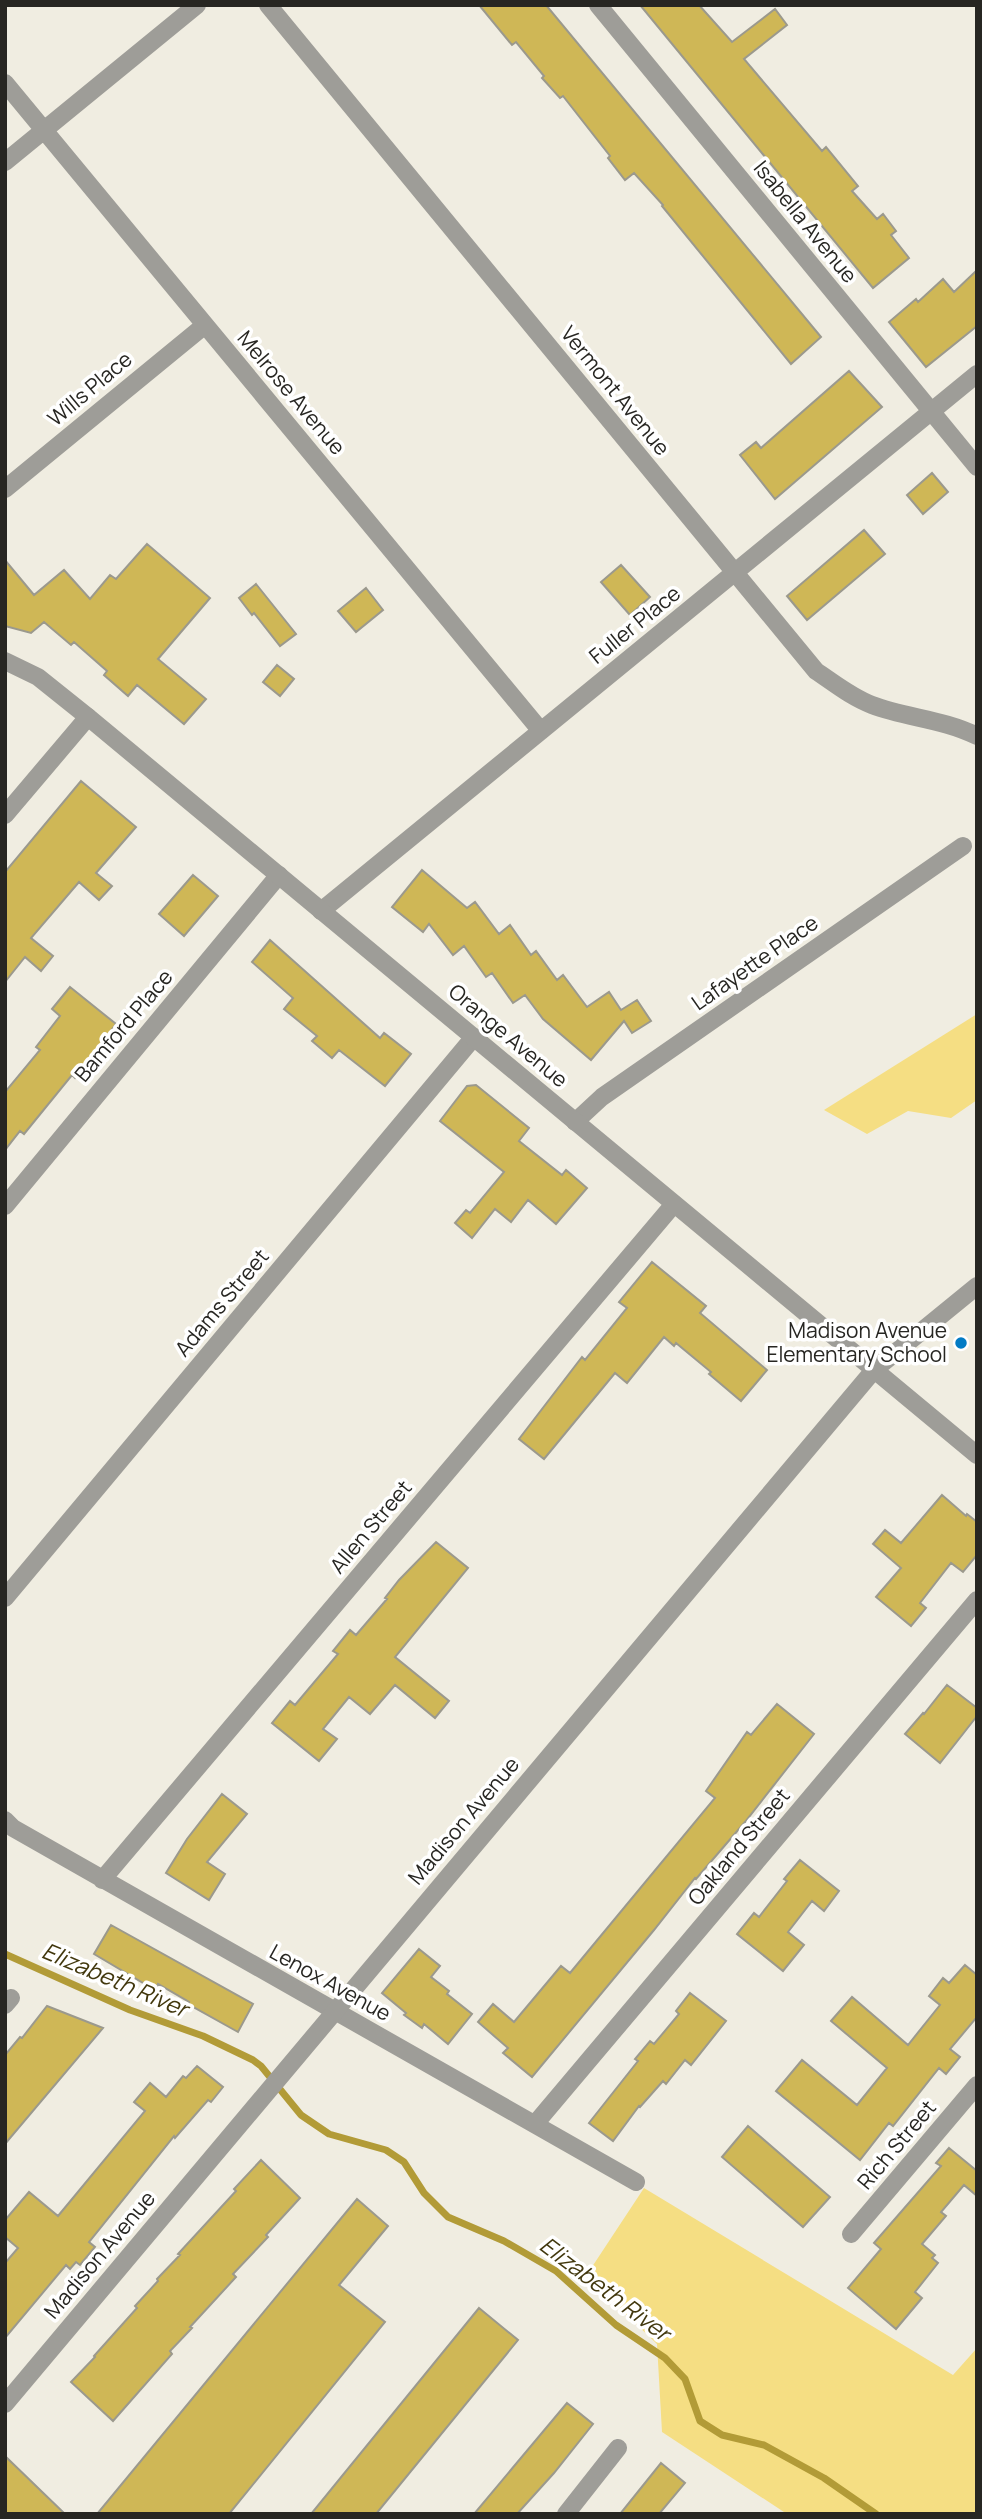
<svg xmlns="http://www.w3.org/2000/svg" width="982" height="2519" font-family="Manrope,sans-serif">
	<style>
		.green { fill: #f5de83 }
		.lines { fill: none; stroke-linecap: round; stroke-linejoin: round }
		.stream { stroke: #b29b37; stroke-width: 7 }
		.building { fill: #cfb756; stroke: #9b998d; stroke-width: 2 }
		.minor { stroke: #9e9d98; stroke-width: 18 }
		.tertiary { stroke: #9e9d98; stroke-width: 18 }
		.poi-dot { fill: #027bc4; stroke: #fff; stroke-width: 2.5 }
		.labels { text-anchor: middle; stroke-width: 7; stroke-linejoin: round; paint-order: stroke }
		.street-label { font-size: 21px; fill: #272622; stroke: #fff }
		.poi-label { font-size: 21px; fill: #272622; stroke: #fff; text-anchor: end }
		.water-label { font-size: 23px; font-style: italic; fill: #42380e; stroke: #fff }
	</style>
	<rect width="100%" height="100%" fill="#f0ede1"/>
	<!-- green -->
	<path class="green" d="M 977,1014 L 977,1100 L 951,1118 L 908,1111 L 867,1134 L 824,1110 Z
		M 644,2188 L 953,2375 L 977,2348 L 977,2514 L 787,2514 L 662,2432 L 657,2344 L 586,2276 Z"/>
	<g class="lines">
		<!-- stream -->
		<path class="stream" d="M 5,1954 L 130,2010 L 203,2036 L 253,2060 L 261,2066 L 301,2115 L 329,2134 L 386,2150 L 404,2162 L 424,2193 L 448,2217 L 504,2241 L 556,2271 L 616,2325 L 665,2358 L 685,2379 L 700,2421 L 722,2435 L 764,2445 L 824,2478 L 876,2514"/>
	</g>
	<!-- building -->
	<path class="building" d="M 479,5 L 546,5 L 821,337 L 791,364 L 662,206 L 663,205 L 634,173 L 625,180 L 608,158 L 610,156 L 563,96 L 560,98 L 542,78 L 544,76 L 516,42 L 512,45 Z
		M 640,5 L 699,5 L 732,42 L 775,9 L 787,25 L 744,59 L 822,151 L 826,147 L 858,186 L 852,191 L 877,219 L 883,214 L 896,231 L 891,235 L 909,258 L 873,288 Z
		M 977,270 L 977,326 L 926,367 L 889,322 L 916,299 L 918,302 L 943,279 L 954,292 Z
		M 849,371 L 882,407 L 775,499 L 740,455 L 756,442 L 761,448 Z
		M 932,473 L 948,492 L 923,514 L 907,495 Z
		M 864,530 L 885,554 L 807,620 L 787,596 Z
		M 147,544 L 210,598 L 158,659 L 206,699 L 184,724 L 137,685 L 128,696 L 104,675 L 107,671 L 74,642 L 71,645 L 44,622 L 31,633 L 5,626 L 5,560 L 34,595 L 64,570 L 90,599 L 110,575 L 116,579 Z
		M 621,565 L 650,597 L 630,615 L 601,582 Z
		M 256,584 L 296,634 L 280,646 L 254,613 L 252,615 L 239,598 Z
		M 366,588 L 383,610 L 356,632 L 338,611 Z
		M 277,665 L 294,679 L 280,696 L 263,682 Z
		M 81,781 L 136,827 L 96,873 L 112,886 L 99,900 L 79,882 L 31,938 L 53,956 L 41,971 L 25,957 L 5,982 L 5,872 Z
		M 422,870 L 467,908 L 475,902 L 499,934 L 510,925 L 531,955 L 536,951 L 557,980 L 563,975 L 587,1007 L 609,992 L 621,1010 L 637,1000 L 651,1021 L 632,1033 L 624,1021 L 591,1060 L 543,1019 L 525,995 L 513,1003 L 492,973 L 486,977 L 464,946 L 453,955 L 429,924 L 423,932 L 392,907 Z
		M 193,875 L 218,896 L 184,936 L 159,914 Z
		M 270,940 L 380,1038 L 384,1033 L 411,1054 L 385,1086 L 339,1050 L 332,1058 L 312,1041 L 317,1036 L 284,1009 L 293,998 L 252,962 Z
		M 70,987 L 116,1024 L 75,1078 L 72,1075 L 24,1134 L 20,1131 L 5,1150 L 5,1092 L 40,1050 L 36,1047 L 60,1016 L 52,1009 Z
		M 476,1085 L 529,1128 L 519,1141 L 562,1175 L 566,1170 L 587,1188 L 556,1224 L 528,1200 L 511,1222 L 495,1209 L 472,1238 L 455,1223 L 466,1210 L 470,1213 L 504,1172 L 440,1121 L 467,1086 Z
		M 652,1262 L 706,1306 L 700,1313 L 767,1370 L 741,1401 L 709,1374 L 711,1372 L 676,1343 L 674,1346 L 664,1337 L 627,1383 L 615,1373 L 544,1459 L 519,1439 L 582,1357 L 585,1360 L 627,1308 L 619,1302 Z
		M 942,1495 L 966,1516 L 967,1514 L 977,1522 L 977,1555 L 963,1572 L 951,1563 L 920,1603 L 926,1608 L 911,1626 L 876,1597 L 901,1568 L 873,1544 L 885,1530 L 901,1543 Z
		M 436,1542 L 468,1568 L 395,1657 L 449,1701 L 435,1718 L 395,1685 L 370,1714 L 349,1697 L 323,1729 L 337,1739 L 319,1761 L 272,1723 L 290,1701 L 295,1705 L 338,1654 L 333,1651 L 350,1630 L 356,1635 L 387,1599 L 385,1598 L 399,1580 Z
		M 947,1685 L 977,1708 L 977,1716 L 940,1763 L 905,1734 L 923,1713 L 924,1714 Z
		M 777,1704 L 814,1734 L 745,1822 L 696,1879 L 695,1878 L 654,1930 L 532,2077 L 503,2053 L 508,2048 L 478,2022 L 493,2004 L 514,2022 L 561,1966 L 570,1973 L 715,1798 L 706,1791 L 747,1732 L 751,1735 Z
		M 222,1794 L 247,1814 L 207,1862 L 225,1874 L 209,1900 L 166,1873 L 187,1839 Z
		M 800,1860 L 839,1891 L 824,1911 L 812,1901 L 788,1932 L 804,1945 L 783,1971 L 737,1934 L 754,1913 L 759,1917 L 787,1881 L 784,1879 Z
		M 111,1925 L 253,2004 L 238,2032 L 188,2004 L 189,2002 L 158,1984 L 155,1990 L 94,1954 Z
		M 419,1949 L 440,1966 L 431,1977 L 449,1991 L 447,1994 L 472,2014 L 448,2044 L 424,2024 L 422,2028 L 404,2015 L 406,2013 L 382,1993 Z
		M 965,1965 L 977,1975 L 977,2017 L 950,2049 L 960,2057 L 946,2074 L 939,2068 L 893,2126 L 889,2123 L 860,2160 L 776,2091 L 802,2060 L 857,2105 L 887,2068 L 831,2021 L 852,1997 L 908,2045 L 940,2005 L 929,1996 L 943,1978 L 949,1983 Z
		M 690,1993 L 726,2021 L 691,2065 L 685,2060 L 666,2084 L 663,2081 L 640,2107 L 639,2106 L 613,2141 L 589,2123 L 638,2061 L 635,2059 L 650,2041 L 654,2044 L 679,2014 L 676,2011 Z
		M 47,2006 L 103,2028 L 5,2144 L 5,2055 L 20,2037 L 22,2038 Z
		M 197,2066 L 223,2087 L 211,2102 L 208,2100 L 175,2138 L 174,2136 L 89,2242 L 95,2247 L 80,2265 L 76,2262 L 70,2269 L 66,2265 L 5,2338 L 5,2263 L 18,2248 L 5,2237 L 5,2220 L 29,2192 L 58,2216 L 145,2111 L 134,2102 L 150,2083 L 166,2097 L 183,2076 L 186,2078 Z
		M 748,2126 L 830,2197 L 803,2227 L 722,2157 Z
		M 949,2148 L 977,2171 L 977,2196 L 964,2185 L 941,2212 L 946,2216 L 922,2244 L 935,2255 L 932,2258 L 938,2263 L 915,2292 L 922,2298 L 896,2329 L 848,2288 L 881,2249 L 874,2243 L 941,2166 L 936,2163 Z
		M 261,2160 L 300,2198 L 266,2235 L 268,2237 L 233,2274 L 236,2277 L 190,2327 L 192,2328 L 170,2351 L 172,2354 L 113,2421 L 71,2382 L 95,2357 L 94,2356 L 137,2308 L 135,2306 L 158,2281 L 157,2279 L 180,2255 L 178,2254 L 236,2191 L 234,2189 Z
		M 357,2199 L 388,2226 L 339,2285 L 385,2322 L 229,2514 L 97,2514 Z
		M 479,2308 L 518,2340 L 376,2514 L 311,2514 Z
		M 567,2403 L 593,2424 L 554,2473 L 517,2514 L 474,2514 Z
		M 5,2456 L 65,2514 L 5,2514 Z
		M 661,2463 L 685,2483 L 659,2514 L 620,2514 Z"/>
	<g class="lines">
		<!-- minor -->
		<path class="minor" d="M 268,5 L 816,671 C 834,683 851,697 872,705 C 906,718 943,719 977,736
			M 598,5 L 977,467
			M 5,83 L 541,731
			M 5,162 L 197,5
			M 5,489 L 205,325
			M 5,815 L 88,717
			M 321,911 L 977,374
			M 575,1122 L 602,1097 L 963,846
			M 5,1206 L 279,875
			M 5,1598 L 474,1037
			M 5,1820 L 13,1828 L 636,2182
			M 102,1880 L 674,1204
			M 5,2005 L 11,1998
			M 535,2124 L 977,1600
			M 851,2234 L 977,2085
			M 566,2514 L 618,2448"/>
		<!-- tertiary -->
		<path class="tertiary" d="M 5,661 L 38,677 L 88,717 L 977,1455
			M 5,2404 L 874,1370 L 977,1286"/>
	</g>
	<!-- markers -->
	<circle class="poi-dot" cx="961" cy="1343" r="7"/>
	<g class="labels">
		<!-- street labels -->
		<g class="street-label">
			<text transform="translate(805 222) rotate(51)" y="7">Isabella Avenue</text>
			<text transform="translate(90 389) rotate(-40)" y="7">Wills Place</text>
			<text transform="translate(615 391) rotate(51)" y="7">Vermont Avenue</text>
			<text transform="translate(291 393) rotate(50)" y="7">Melrose Avenue</text>
			<text transform="translate(635 625) rotate(-39)" y="7">Fuller Place</text>
			<text transform="translate(755 963) rotate(-35)" y="7">Lafayette Place</text>
			<text transform="translate(124 1026) rotate(-50)" y="7">Bamford Place</text>
			<text transform="translate(508 1036) rotate(40)" y="7">Orange Avenue</text>
			<text transform="translate(222 1303) rotate(-50)" y="7">Adams Street</text>
			<text transform="translate(371 1527) rotate(-50)" y="7">Allen Street</text>
			<text transform="translate(464 1821) rotate(-50)" y="7">Madison Avenue</text>
			<text transform="translate(739 1847) rotate(-50)" y="7">Oakland Street</text>
			<text transform="translate(330 1983) rotate(29)" y="7">Lenox Avenue</text>
			<text transform="translate(897 2145) rotate(-50)" y="7">Rich Street</text>
			<text transform="translate(100 2255) rotate(-50)" y="7">Madison Avenue</text>
		</g>
		<!-- poi labels -->
		<g class="poi-label">
			<text x="947" y="1338">Madison Avenue<tspan x="947" dy="24">Elementary School</tspan></text>
		</g>
		<!-- water labels -->
		<g class="water-label">
			<text transform="translate(115 1980) rotate(23)" y="8">Elizabeth River</text>
			<text transform="translate(605 2289) rotate(37)" y="8">Elizabeth River</text>
		</g>
	</g>
	<!-- border -->
	<rect width="982" height="2519" fill="none" stroke="#272622" stroke-width="14"/>
</svg>
